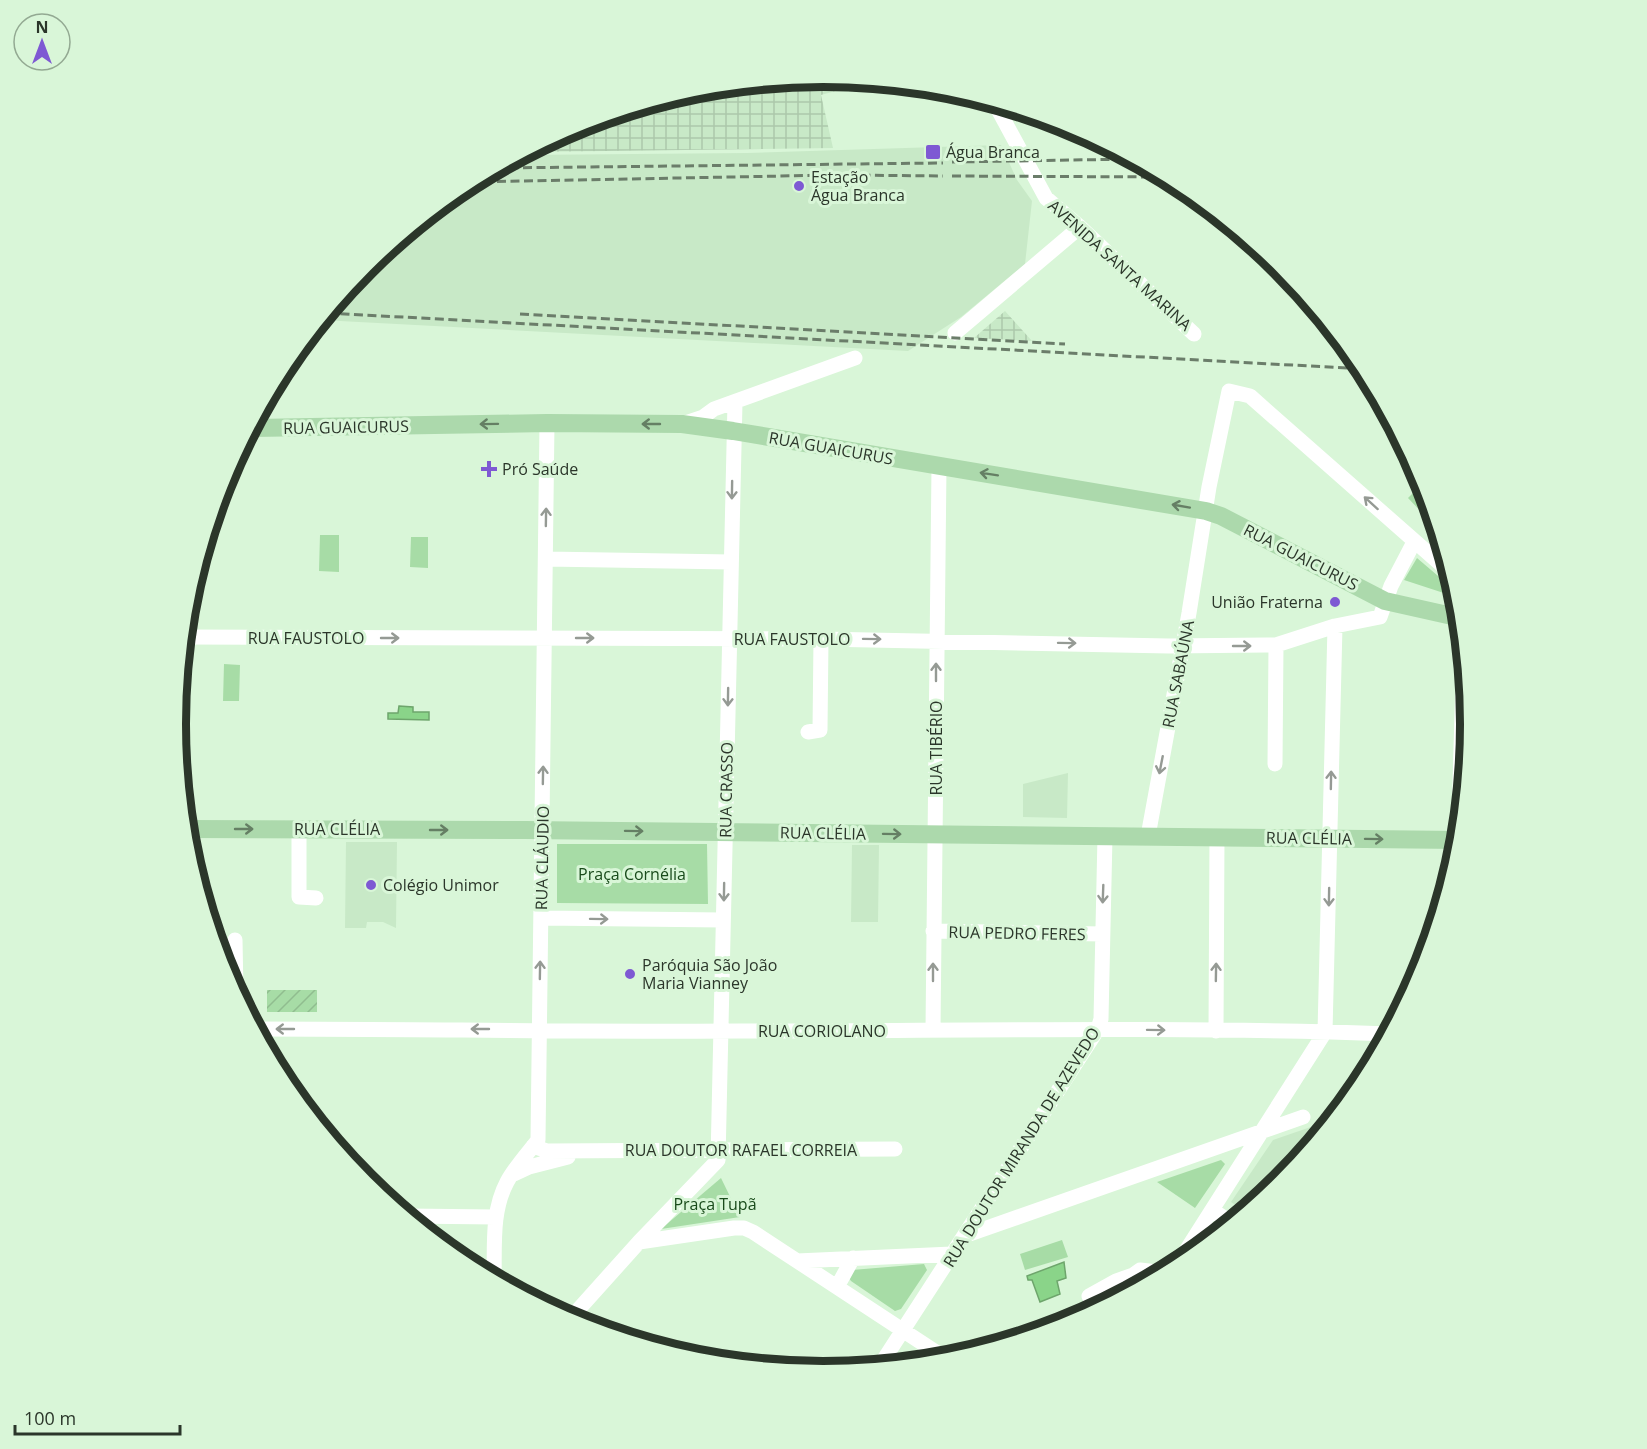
<svg xmlns="http://www.w3.org/2000/svg" width="1647" height="1449" font-family="'Open Sans',sans-serif">
	<style>
		.built { fill: #c8e9c7 }
		.industrial { fill: url(#industrial-grid) }
		.park { fill: #a7dca6 }
		.garden { fill: url(#garden-furrows) }
		.water { fill: #8ad489; stroke: #6ea56c; stroke-width: 1.5 }
		.lines { fill: none; stroke-linecap: round; stroke-linejoin: round }
		.minor { stroke: #fff; stroke-width: 15 }
		.major { stroke: #acd9ac; stroke-width: 18 }
		.rail { stroke: #6b7d6a; stroke-width: 3; stroke-dasharray: 9 4.5; stroke-linecap: butt }
		.oneway { stroke: #657f64 }
		.oneway2 { stroke: #959a94 }
		.poi-dot { fill: #7e59d3; stroke: #d9f6d8; stroke-width: 2 }
		.labels { text-anchor: middle; stroke-width: 6; stroke-linejoin: round; paint-order: stroke }
		.poi-label { font-size: 16px; fill: #2b362a; stroke: #d9f6d8; text-anchor: start }
		.street-label { font-size: 16px; fill: #2b362a; stroke: #d9f6d8 }
		.park-label { font-size: 16px; fill: #194b1b; stroke: #d9f6d8 }
		.rim { fill: none; stroke: #2b362a; stroke-width: 8 }
	</style>
	<defs>
		<pattern id="industrial-grid" width="8" height="8" patternUnits="userSpaceOnUse" patternTransform="scale(1.5)"><rect width="8" height="8" fill="#c8e9c7"/><path d="M0 4h8M4 0v8" fill="none" stroke="#acc8ab"/></pattern>
		<pattern id="garden-furrows" width="10" height="10" patternUnits="userSpaceOnUse" patternTransform="scale(1.5)"><rect width="10" height="10" fill="#a7dca6"/><path d="M-1 1l2-2M0 10L10 0M9 11l2-2" fill="none" stroke="#90bd8f"/></pattern>
	</defs>
	<rect width="100%" height="100%" fill="#d9f6d8"/>
	<!-- built -->
	<path class="built" d="M 1001,145 L 1017,180 L 1032,201 L 1025,264 L 961,317 L 908,351 L 321,320 L 366,266 L 464,186 L 522,155 L 747,153 Z
		M 1068,773 L 1067,818 L 1023,817 L 1023,784 Z
		M 346,842 L 397,842 L 396,928 L 383,922 L 367,922 L 366,928 L 345,928 Z
		M 852,845 L 879,845 L 878,922 L 851,922 Z
		M 1334,1119 L 1281,1183 L 1246,1212 L 1231,1202 L 1273,1140 Z"/>
	<!-- industrial -->
	<path class="industrial" d="M 824,77 L 872,81 L 821,95 L 833,148 L 527,152 L 576,126 L 697,89 Z
		M 1005,311 L 1032,341 L 974,338 Z"/>
	<!-- park -->
	<path class="park" d="M 1424,482 L 1433,512 L 1427,518 L 1408,498 Z
		M 320,535 L 339,535 L 339,572 L 319,571 Z
		M 411,537 L 428,537 L 428,568 L 410,567 Z
		M 1417,558 L 1458,593 L 1459,598 L 1404,580 Z
		M 224,664 L 240,665 L 239,701 L 223,701 Z
		M 557,844 L 707,844 L 708,904 L 557,903 Z
		M 1221,1160 L 1225,1164 L 1195,1208 L 1157,1182 Z
		M 721,1178 L 740,1217 L 661,1229 Z
		M 1062,1240 L 1068,1257 L 1025,1270 L 1020,1254 Z
		M 924,1264 L 927,1270 L 901,1309 L 895,1311 L 851,1281 L 849,1278 L 852,1270 Z"/>
	<!-- garden -->
	<path class="garden" d="M 267,990 L 317,990 L 317,1012 L 267,1012 Z"/>
	<!-- water -->
	<path class="water" d="M 399,706 L 413,707 L 413,712 L 429,712 L 429,720 L 388,719 L 388,713 L 398,713 Z
		M 1064,1262 L 1066,1278 L 1057,1281 L 1060,1294 L 1040,1302 L 1032,1280 L 1028,1280 L 1027,1276 Z"/>
	<g class="lines">
		<!-- minor -->
		<path class="minor" d="M 994,102 L 1046,198 L 1080,227 L 1194,334
			M 955,333 L 1080,227
			M 682,424 L 703,417 L 714,409 L 855,358
			M 546,559 L 731,562
			M 184,637 L 821,639 L 1169,646 L 1266,645 L 1276,645 L 1335,626 L 1380,617 L 1391,586 L 1414,542
			M 808,732 L 820,730 L 821,639
			M 1275,764 L 1276,645
			M 299,829 L 299,897 L 316,898
			M 1148,836 L 1189,613 L 1209,487 L 1229,391 L 1250,396 L 1452,574
			M 1458,855 L 1464,644
			M 541,918 L 723,920
			M 933,931 L 1102,934
			M 235,940 L 236,992
			M 255,1029 C 416,1029 578,1032 739,1031 C 956,1031 1173,1026 1389,1034
			M 933,1030 L 939,466
			M 1216,1031 L 1217,837
			M 533,1146 L 547,1151 L 895,1149
			M 514,1174 L 529,1167 L 568,1157
			M 1212,1210 L 1232,1223
			M 406,1216 L 496,1217
			M 964,1236 L 1303,1117
			M 639,1242 L 734,1228 L 744,1228 L 753,1232 L 948,1360
			M 797,1261 L 952,1254
			M 1175,1268 L 1325,1032 L 1335,626
			M 1133,1275 L 1147,1283
			M 494,1280 C 495,1247 491,1212 507,1182 C 515,1167 528,1153 538,1140 L 547,423
			M 837,1287 L 853,1258
			M 1089,1296 L 1116,1281 L 1133,1275 L 1140,1270 L 1166,1273
			M 569,1320 L 639,1242 L 718,1160 L 735,402
			M 879,1367 L 1098,1029 L 1101,1019 L 1105,836"/>
		<!-- major -->
		<path class="major" d="M 251,428 L 547,423 L 682,424 L 733,431 L 1206,511 L 1221,516 L 1385,601 L 1461,618
			M 186,829 L 525,830 L 1460,840"/>
		<!-- rail -->
		<path class="rail" d="M 952,162 L 1134,159
			M 496,168 L 943,163
			M 952,176 L 1167,177
			M 470,182 L 835,175 L 943,176
			M 327,313 L 1365,369
			M 520,314 L 1065,344"/>
	</g>
	<!-- one-way arrows -->
	<defs><path id="oneway-shaft" d="M-6 0H5M1.5-3L5.5 0L1.5 3" fill="none" stroke-width="1.6" stroke-linecap="round" stroke-linejoin="round" transform="scale(1.5)"/></defs>
	<g class="oneway">
		<use href="#oneway-shaft" transform="translate(489 424) rotate(179)"/>
		<use href="#oneway-shaft" transform="translate(651 424) rotate(-180)"/>
		<use href="#oneway-shaft" transform="translate(989 474) rotate(-171)"/>
		<use href="#oneway-shaft" transform="translate(1181 506) rotate(-170)"/>
		<use href="#oneway-shaft" transform="translate(244 829)"/>
		<use href="#oneway-shaft" transform="translate(439 830)"/>
		<use href="#oneway-shaft" transform="translate(634 831) rotate(1)"/>
		<use href="#oneway-shaft" transform="translate(892 834) rotate(1)"/>
		<use href="#oneway-shaft" transform="translate(1374 839) rotate(1)"/>
	</g>
	<g class="oneway2">
		<use href="#oneway-shaft" transform="translate(732 490) rotate(91)"/>
		<use href="#oneway-shaft" transform="translate(1371 503) rotate(-138)"/>
		<use href="#oneway-shaft" transform="translate(546 517) rotate(-89)"/>
		<use href="#oneway-shaft" transform="translate(390 638)"/>
		<use href="#oneway-shaft" transform="translate(585 638)"/>
		<use href="#oneway-shaft" transform="translate(872 639) rotate(1)"/>
		<use href="#oneway-shaft" transform="translate(1067 643) rotate(1)"/>
		<use href="#oneway-shaft" transform="translate(1242 646)"/>
		<use href="#oneway-shaft" transform="translate(936 672) rotate(-90)"/>
		<use href="#oneway-shaft" transform="translate(728 697) rotate(91)"/>
		<use href="#oneway-shaft" transform="translate(1161 765) rotate(101)"/>
		<use href="#oneway-shaft" transform="translate(543 775) rotate(-89)"/>
		<use href="#oneway-shaft" transform="translate(1331 780) rotate(-89)"/>
		<use href="#oneway-shaft" transform="translate(724 892) rotate(91)"/>
		<use href="#oneway-shaft" transform="translate(1103 894) rotate(92)"/>
		<use href="#oneway-shaft" transform="translate(1329 897) rotate(91)"/>
		<use href="#oneway-shaft" transform="translate(599 919) rotate(1)"/>
		<use href="#oneway-shaft" transform="translate(540 970) rotate(-89)"/>
		<use href="#oneway-shaft" transform="translate(933 972) rotate(-90)"/>
		<use href="#oneway-shaft" transform="translate(1216 972) rotate(-89)"/>
		<use href="#oneway-shaft" transform="translate(285 1029) rotate(-180)"/>
		<use href="#oneway-shaft" transform="translate(480 1029) rotate(-180)"/>
		<use href="#oneway-shaft" transform="translate(1156 1030) rotate(1)"/>
	</g>
	<!-- markers -->
	<g class="poi-dot">
		<rect x="925" y="144" width="16" height="16" rx="3"/>
		<circle cx="799" cy="186" r="6"/>
		<path d="M486 460h6v6h6v6h-6v6h-6v-6h-6v-6h6z"/>
		<circle cx="1335" cy="602" r="6"/>
		<circle cx="371" cy="885" r="6"/>
		<circle cx="630" cy="974" r="6"/>
	</g>
	<g class="labels">
		<!-- poi labels -->
		<g class="poi-label">
			<text x="946" y="158">Água Branca</text>
			<text x="811" y="183">Estação<tspan x="811" dy="18">Água Branca</tspan></text>
			<text x="502" y="475">Pró Saúde</text>
			<text x="1323" y="608" text-anchor="end">União Fraterna</text>
			<text x="383" y="891">Colégio Unimor</text>
			<text x="642" y="971">Paróquia São João<tspan x="642" dy="18">Maria Vianney</tspan></text>
		</g>
		<!-- street labels -->
		<g class="street-label">
			<text transform="translate(1120 265) rotate(42)" y="6">AVENIDA SANTA MARINA</text>
			<text transform="translate(346 427) rotate(-1)" y="6">RUA GUAICURUS</text>
			<text transform="translate(831 448) rotate(10)" y="6">RUA GUAICURUS</text>
			<text transform="translate(1301 557) rotate(27)" y="6">RUA GUAICURUS</text>
			<text x="306" y="644">RUA FAUSTOLO</text>
			<text x="792" y="645">RUA FAUSTOLO</text>
			<text transform="translate(1178 674) rotate(-79)" y="6">RUA SABAÚNA</text>
			<text transform="translate(936 748) rotate(-90)" y="6">RUA TIBÉRIO</text>
			<text transform="translate(726 790) rotate(-89)" y="6">RUA CRASSO</text>
			<text x="337" y="835">RUA CLÉLIA</text>
			<text transform="translate(823 833) rotate(1)" y="6">RUA CLÉLIA</text>
			<text transform="translate(1309 838) rotate(1)" y="6">RUA CLÉLIA</text>
			<text transform="translate(542 858) rotate(-89)" y="6">RUA CLÁUDIO</text>
			<text transform="translate(1017 933) rotate(1)" y="6">RUA PEDRO FERES</text>
			<text x="822" y="1037">RUA CORIOLANO</text>
			<text transform="translate(1021 1147) rotate(-58)" y="6">RUA DOUTOR MIRANDA DE AZEVEDO</text>
			<text x="741" y="1156">RUA DOUTOR RAFAEL CORREIA</text>
		</g>
		<!-- park labels -->
		<g class="park-label">
			<text x="632" y="880">Praça Cornélia</text>
			<text x="715" y="1210">Praça Tupã</text>
		</g>
	</g>
	<!-- crop -->
	<path d="M0 0H1647V1449H0ZM186 724a637 637 0 1 1 1274 0a637 637 0 1 1-1274 0Z" fill="#d9f6d8" fill-rule="evenodd"/>
	<path class="rim" d="M186 724a637 637 0 1 1 1274 0a637 637 0 1 1-1274 0Z"/>
	<!-- north arrow -->
	<g transform="translate(42 42)"><circle r="28" fill="#d9f6d8" stroke="#93a992" stroke-width="1.5"/>
	<path d="M0-4.5L10 22L0 15L-10 22Z" fill="#7e59d3"/>
	<text y="-9" font-size="16" font-weight="bold" text-anchor="middle" fill="#2b362a">N</text>
	</g>
	<!-- scale -->
	<path d="M15 1425v9h165v-9" fill="none" stroke="#2b362a" stroke-width="3"/>
	<text x="24" y="1425" font-size="18" fill="#2b362a" stroke="#d9f6d8" stroke-width="4.5" paint-order="stroke">100 m</text>
</svg>
